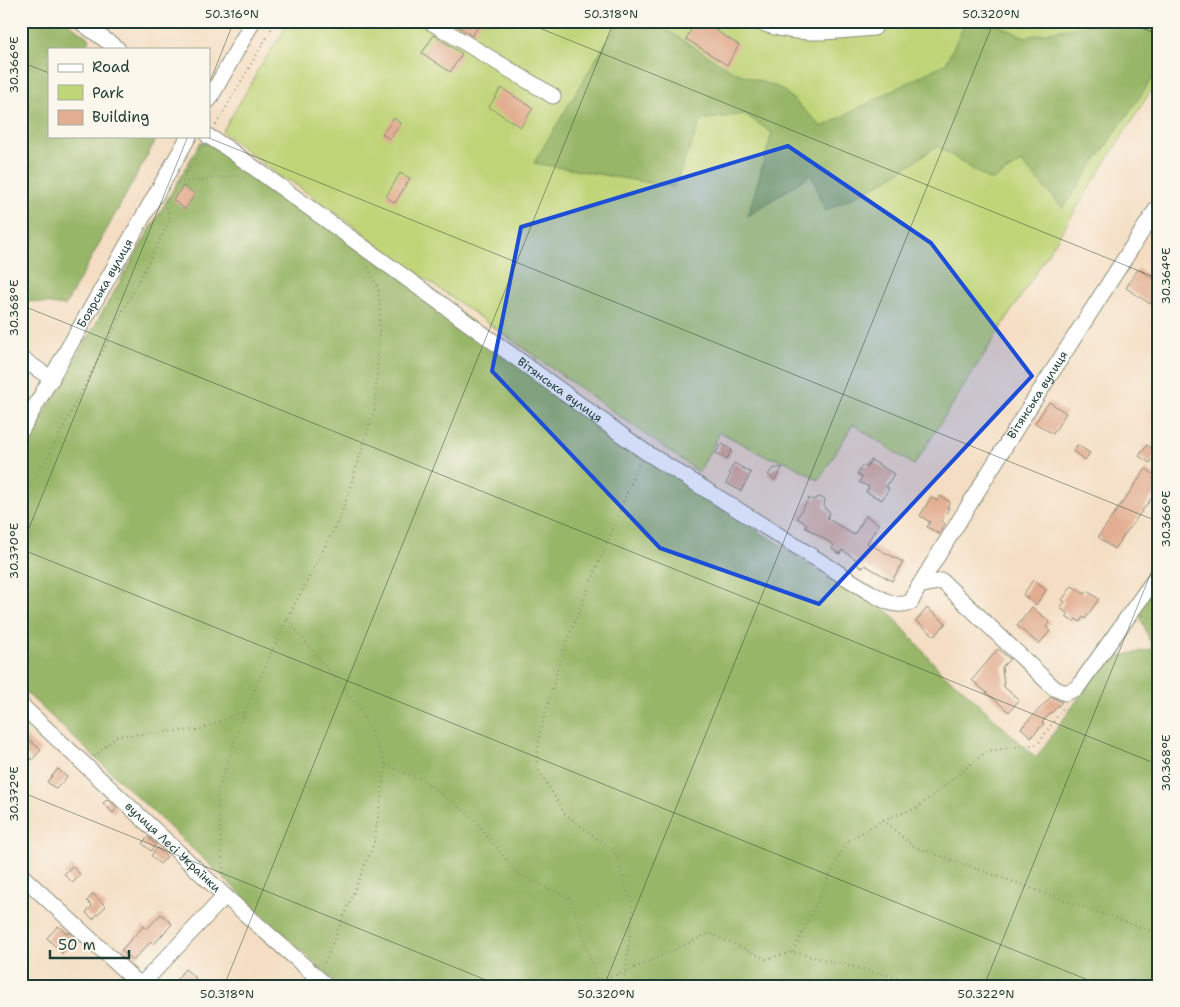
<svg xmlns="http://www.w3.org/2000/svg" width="1180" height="1007" font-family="'Shantell Sans',sans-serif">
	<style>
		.green { fill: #c0d478; stroke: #708856 }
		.forest { fill: #98b668; stroke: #5c7a4e }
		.building { fill: #e2ad91 }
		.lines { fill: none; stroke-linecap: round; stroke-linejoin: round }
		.minor-casing { stroke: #8a8d7b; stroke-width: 17 }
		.path { stroke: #8a8d7b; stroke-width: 2; stroke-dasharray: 1 4; stroke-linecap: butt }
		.minor { stroke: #fff; stroke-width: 15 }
		.marked { fill: #1d4ed8; fill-opacity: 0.2; stroke: #1d4ed8; stroke-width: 4; stroke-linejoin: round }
		.ticks { fill: none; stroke: #1f3d34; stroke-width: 1; stroke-opacity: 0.45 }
		.labels { text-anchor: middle; stroke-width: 4.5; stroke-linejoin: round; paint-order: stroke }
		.street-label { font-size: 12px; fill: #1f3d34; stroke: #fbf7ec }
		.neatline { fill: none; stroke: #1f3d34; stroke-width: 2 }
		.ticks-label { font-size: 12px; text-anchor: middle; fill: #1f3d34 }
	</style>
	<rect width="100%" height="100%" fill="#fbf7ec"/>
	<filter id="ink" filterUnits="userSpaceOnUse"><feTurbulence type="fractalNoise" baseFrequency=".02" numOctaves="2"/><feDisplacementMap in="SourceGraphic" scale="10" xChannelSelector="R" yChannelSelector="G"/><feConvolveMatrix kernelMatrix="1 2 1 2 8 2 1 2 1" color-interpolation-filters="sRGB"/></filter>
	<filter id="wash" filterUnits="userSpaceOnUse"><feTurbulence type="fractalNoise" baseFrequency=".0096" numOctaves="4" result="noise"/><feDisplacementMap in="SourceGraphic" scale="20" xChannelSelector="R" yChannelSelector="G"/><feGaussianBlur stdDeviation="1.12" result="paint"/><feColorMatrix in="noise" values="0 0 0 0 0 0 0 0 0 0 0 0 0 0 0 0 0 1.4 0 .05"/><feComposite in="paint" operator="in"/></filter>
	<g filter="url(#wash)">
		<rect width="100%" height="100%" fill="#f4ddc2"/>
		<!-- green -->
		<path class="green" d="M 290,21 L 1159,21 L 1159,78 L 914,465 L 853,424 L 819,480 L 785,461 L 765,456 L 720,432 L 699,472 L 363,235 L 364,233 L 289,180 L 287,182 L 222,132 L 255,77 L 256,73 Z"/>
		<!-- forest -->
		<path class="forest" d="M 21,21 L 66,21 L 90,39 L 83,49 L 49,49 L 49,136 L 158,136 L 65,306 L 21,300 Z
			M 619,21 L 652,21 L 734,72 L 782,89 L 822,127 L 946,63 L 966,21 L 988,21 L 1025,37 L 1109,21 L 1159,21 L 1159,69 L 1063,208 L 1021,162 L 991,181 L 937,146 L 887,180 L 825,211 L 811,174 L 748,216 L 772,133 L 745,114 L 701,120 L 674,187 L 534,163 Z
			M 200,143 L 226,143 L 471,321 L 712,503 L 786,548 L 823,575 L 889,612 L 943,674 L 962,688 L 1036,758 L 1106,659 L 1153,649 L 1138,611 L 1159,581 L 1159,986 L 339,986 L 21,688 L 21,453 Z"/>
		<g id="blocks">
			<!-- building -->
			<path class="building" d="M 451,21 L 482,21 L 472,36 Z
				M 696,21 L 701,21 L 739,45 L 727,65 L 686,39 Z
				M 434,35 L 462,54 L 450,72 L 422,53 Z
				M 501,88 L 533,108 L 521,127 L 489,107 Z
				M 394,118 L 401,124 L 389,139 L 382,134 Z
				M 400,173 L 410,178 L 395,203 L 386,197 Z
				M 183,186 L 195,194 L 185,209 L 173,200 Z
				M 1138,269 L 1159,282 L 1159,290 L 1150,304 L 1126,288 Z
				M 1049,402 L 1066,413 L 1053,434 L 1035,423 Z
				M 721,443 L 732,450 L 727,459 L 716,453 Z
				M 1077,445 L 1090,453 L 1085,460 L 1073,451 Z
				M 1147,445 L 1157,452 L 1150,463 L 1139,456 Z
				M 871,460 L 894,474 L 886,487 L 889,488 L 882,500 L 866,492 L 869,487 L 859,482 L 862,477 L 857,474 L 863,465 L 867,467 Z
				M 734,463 L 751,473 L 741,491 L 726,483 L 731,474 L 729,473 Z
				M 783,467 L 775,480 L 768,475 L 772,469 Z
				M 1146,469 L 1159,478 L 1159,488 L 1114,549 L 1098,537 Z
				M 940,496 L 950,502 L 947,507 L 949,508 L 941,521 L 945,524 L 939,534 L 927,527 L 930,522 L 920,516 L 931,497 L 937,501 Z
				M 819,497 L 825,499 L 824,508 L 830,512 L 827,518 L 854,535 L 866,516 L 879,524 L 867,543 L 903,562 L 892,581 L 865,565 L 863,568 L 855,564 L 857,560 L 842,550 L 840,554 L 832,549 L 834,545 L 805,527 L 807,524 L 797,518 L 809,498 L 813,500 Z
				M 1033,580 L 1046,590 L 1036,605 L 1023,595 Z
				M 1072,586 L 1085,594 L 1087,591 L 1099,599 L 1085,619 L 1083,617 L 1080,622 L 1076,619 L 1073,622 L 1066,617 L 1068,614 L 1060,608 L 1065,602 L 1062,600 Z
				M 1032,607 L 1050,622 L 1046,627 L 1050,631 L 1039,644 L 1017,626 Z
				M 927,608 L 946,623 L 935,636 L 916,621 Z
				M 998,649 L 1010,659 L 1002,667 L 1004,687 L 1019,700 L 1009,712 L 972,680 Z
				M 1051,697 L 1062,702 L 1042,722 L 1044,724 L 1031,737 L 1021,728 Z
				M 21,733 L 41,750 L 32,760 L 21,751 Z
				M 58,769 L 67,777 L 56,789 L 47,782 Z
				M 108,799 L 117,808 L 113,813 L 103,803 Z
				M 148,837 L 156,845 L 151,851 L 142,843 Z
				M 157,848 L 167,857 L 160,864 L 151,856 Z
				M 72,866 L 80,874 L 73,883 L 64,874 Z
				M 93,894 L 106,906 L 93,919 L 86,913 L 92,906 L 87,901 Z
				M 161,914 L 172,924 L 154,944 L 151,941 L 133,961 L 121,950 L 144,926 L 147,929 Z
				M 58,926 L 68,934 L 69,932 L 79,941 L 73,948 L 70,945 L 62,953 L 47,938 Z
				M 185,969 L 196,978 L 189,986 L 171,986 Z"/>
		</g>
	</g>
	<g filter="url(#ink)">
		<use href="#blocks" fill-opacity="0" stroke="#8a8d7b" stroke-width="1"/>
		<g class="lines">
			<!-- minor casing -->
			<g class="minor-casing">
				<g id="minor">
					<path d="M 79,21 L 118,49"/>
					<path d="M 429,21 L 553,96"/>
					<path d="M 757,21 C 798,38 831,31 874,28"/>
					<path d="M 209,100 L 253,21"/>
					<path id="s1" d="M 208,136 L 227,148 L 644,451 L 866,590 C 880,598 894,609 911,602 L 919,586 L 942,581 L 1054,688 L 1065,693 L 1077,688 L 1159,573"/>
					<path d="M 21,358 L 52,379"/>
					<path id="s2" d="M 21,431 L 189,136"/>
					<path id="s3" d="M 919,586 L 1020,422 L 1159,205"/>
					<path id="s4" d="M 21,705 L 225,896 L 327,986"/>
					<path d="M 21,875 L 140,985"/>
					<path d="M 140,986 L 225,896"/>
				</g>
			</g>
			<!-- path -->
			<path class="path" d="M 216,125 L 276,21
				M 182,181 L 203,146
				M 177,183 L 241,175
				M 21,500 L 49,455 L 170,220 L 166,204
				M 1143,615 L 1159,621
				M 287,619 L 362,712 L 386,765 L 374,843 L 323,966
				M 21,682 L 22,693
				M 94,757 L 117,736 L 175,731 L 199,730 L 245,711
				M 386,765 L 423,780 L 471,816 L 517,873 L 571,899 L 597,980
				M 883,820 L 917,808 L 987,751 L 1038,744 L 1065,705
				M 224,878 L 217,793 L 245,711 L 287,619 L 341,516 L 375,408 L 380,312 L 378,287 L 367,266
				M 793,952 L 846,842 L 883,820 L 913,846 L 1159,934
				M 577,986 L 626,972 L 710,933 L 766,959 L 793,952 L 932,986
				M 624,986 L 633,909 L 615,852 L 565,814 L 536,766 L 540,733 L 562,653 L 639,463"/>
			<!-- minor -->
			<use href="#minor" class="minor"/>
		</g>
	</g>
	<!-- marked area -->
	<path class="marked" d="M 788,146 L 931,243 L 1032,376 L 819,604 L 660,548 L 492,371 L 521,227 Z"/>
	<!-- ticks -->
	<path class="ticks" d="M 522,21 L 1159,279M 1124,21 L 1159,35M 21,62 L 49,73M 209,84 L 234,21M 204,136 L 1159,522M 21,305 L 1159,765M 21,548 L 188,136M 21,549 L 1103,986M 21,792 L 501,986M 224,986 L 614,21M 604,986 L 994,21M 984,986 L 1159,553"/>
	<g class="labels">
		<!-- street labels -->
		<g class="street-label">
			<text dy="4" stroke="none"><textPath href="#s2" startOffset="170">Боярська вулиця</textPath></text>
			<text dy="4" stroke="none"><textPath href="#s1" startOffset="434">Вітянська вулиця</textPath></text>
			<text dy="4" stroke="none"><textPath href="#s3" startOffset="225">Вітянська вулиця</textPath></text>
			<text dy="4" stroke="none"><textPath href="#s4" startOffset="208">вулиця Лесі Українки</textPath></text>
		</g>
	</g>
	<!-- margin -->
	<rect width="1180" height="1007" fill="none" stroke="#fbf7ec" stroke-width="55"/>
	<!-- legend -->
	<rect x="48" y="48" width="162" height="90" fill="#fbf7ec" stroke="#a3ada2"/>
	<rect x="58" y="64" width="25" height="8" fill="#ffffff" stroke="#a3ada2"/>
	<text x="92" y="72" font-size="15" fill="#1f3d34">Road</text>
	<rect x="58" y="85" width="25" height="15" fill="#c0d478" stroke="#a3ada2"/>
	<text x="92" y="98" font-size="15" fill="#1f3d34">Park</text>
	<rect x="58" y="110" width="25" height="15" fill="#e2ad91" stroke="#a3ada2"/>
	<text x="92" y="122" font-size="15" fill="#1f3d34">Building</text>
	<!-- scale -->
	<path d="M50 950v8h79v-8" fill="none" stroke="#1f3d34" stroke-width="2.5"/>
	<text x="58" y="950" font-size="15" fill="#1f3d34" stroke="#fbf7ec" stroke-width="4" paint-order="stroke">50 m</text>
	<rect x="28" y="28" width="1124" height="952" class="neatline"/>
	<g class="ticks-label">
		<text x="232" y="18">50.316°N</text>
		<text x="611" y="18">50.318°N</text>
		<text x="991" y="18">50.320°N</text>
		<text transform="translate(14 65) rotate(-90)" y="4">30.366°E</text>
		<text transform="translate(1166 276) rotate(-90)" y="4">30.364°E</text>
		<text transform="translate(14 308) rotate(-90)" y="4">30.368°E</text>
		<text transform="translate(1166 519) rotate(-90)" y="4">30.366°E</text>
		<text transform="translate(14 551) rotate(-90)" y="4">30.370°E</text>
		<text transform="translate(1166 763) rotate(-90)" y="4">30.368°E</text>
		<text transform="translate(14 794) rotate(-90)" y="4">30.372°E</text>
		<text x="227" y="998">50.318°N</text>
		<text x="606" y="998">50.320°N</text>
		<text x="986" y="998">50.322°N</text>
	</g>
</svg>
